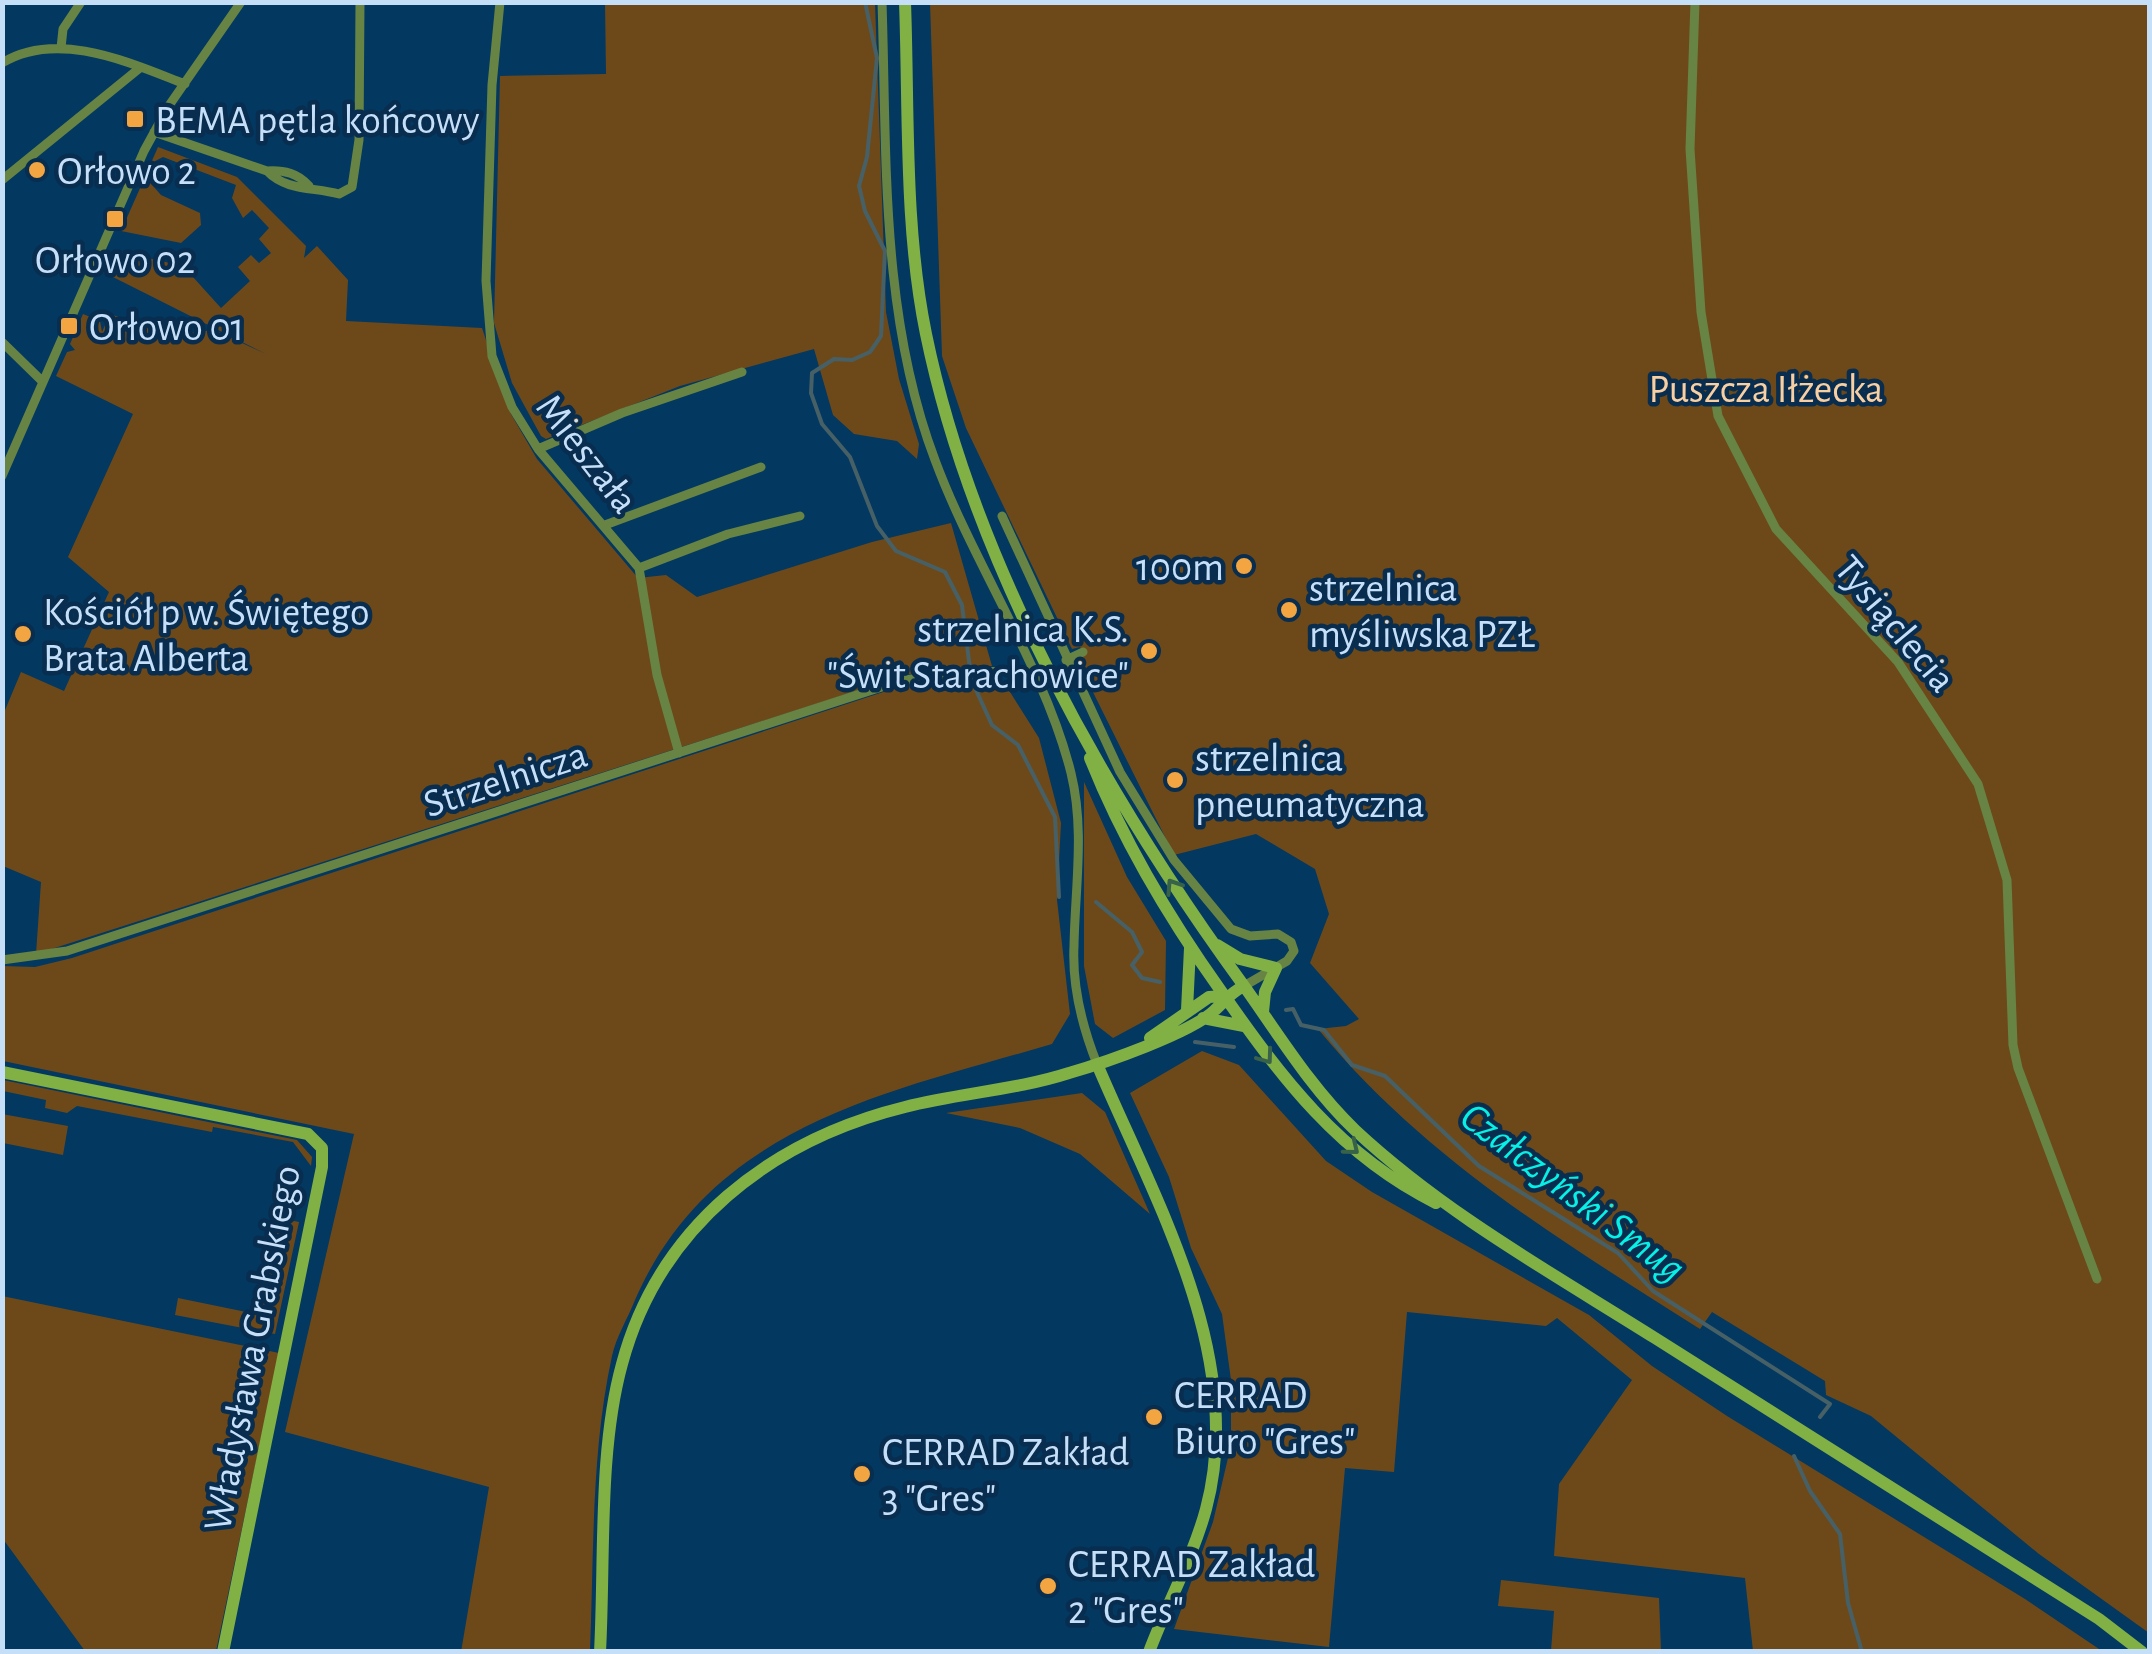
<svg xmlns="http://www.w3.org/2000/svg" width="2152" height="1654" font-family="'Alegreya Sans',sans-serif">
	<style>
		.green { fill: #6d491a }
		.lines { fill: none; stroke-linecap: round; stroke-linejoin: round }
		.stream { stroke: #476066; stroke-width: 4 }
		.street { stroke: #678444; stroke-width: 9 }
		.secondary { stroke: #81b044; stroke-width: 12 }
		.oneway { stroke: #38614a }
		.poi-dot { fill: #f2a541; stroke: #082d4e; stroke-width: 4 }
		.labels { text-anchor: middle; stroke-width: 9; stroke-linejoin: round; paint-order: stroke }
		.poi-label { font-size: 40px; fill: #c6dff9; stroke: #082d4e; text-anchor: start }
		.park-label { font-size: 40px; fill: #f8cfa2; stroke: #082d4e }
		.street-label { font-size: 40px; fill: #c6dff9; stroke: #082d4e }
		.water-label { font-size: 42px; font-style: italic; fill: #08efe5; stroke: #082d4e }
	</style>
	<rect width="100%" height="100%" fill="#033861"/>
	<!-- green -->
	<path class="green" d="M 605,3 L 875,3 L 886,312 L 899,379 L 919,444 L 917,459 L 897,441 L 854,434 L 833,415 L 814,349 L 680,386 L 546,439 L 541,436 L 512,383 L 494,323 L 500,76 L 606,74 Z
		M 930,3 L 2149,3 L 2149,1633 L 2039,1554 L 1871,1416 L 1826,1395 L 1825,1381 L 1712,1312 L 1700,1329 C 1560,1240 1425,1159 1318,1029 L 1346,1026 L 1359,1019 L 1310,963 L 1329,914 L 1315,869 L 1256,834 L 1174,855 L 1077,660 L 1085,655 L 1080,647 L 1072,649 L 966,428 L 942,356 Z
		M 158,147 L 237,177 L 306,246 L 304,258 L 317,246 L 348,280 L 346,321 L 482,328 L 511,414 L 537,459 L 638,578 L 666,575 L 697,597 L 872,542 L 951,523 L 992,666 L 909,674 L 36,954 L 41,882 L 3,866 L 3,715 L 21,672 L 64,691 L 109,592 L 68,557 L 133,414 L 56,376 L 67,352 L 75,350 L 70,344 L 83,314 L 100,321 L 102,332 L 110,314 L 170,335 L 214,330 L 266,354 L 103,272 L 113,250 L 183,266 L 221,308 L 250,281 L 238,267 L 251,255 L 259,263 L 271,253 L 259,239 L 269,228 L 252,210 L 243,218 L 232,198 L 236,185 L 163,157 L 151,163 Z
		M 145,177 L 161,195 L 200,213 L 201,225 L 181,243 L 121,231 Z
		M 959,676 L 1005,684 L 1039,738 L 1061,823 L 1057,900 L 1070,1014 L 1052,1044 C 886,1093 711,1125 635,1300 C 628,1318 616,1337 612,1356 C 591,1452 594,1553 590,1651 L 461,1652 L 489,1487 L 285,1432 L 354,1134 L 3,1061 L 2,966 L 35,967 L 72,958 L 914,682 Z
		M 1084,782 L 1127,877 L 1166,941 L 1165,1010 L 1113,1038 L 1095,1024 L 1084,966 Z
		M 1202,1051 L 1239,1065 L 1326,1161 L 1372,1192 L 1589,1315 L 1652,1366 L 1727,1416 L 2025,1599 L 2102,1651 L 1753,1651 L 1745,1578 L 1554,1556 L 1559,1484 L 1632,1380 L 1557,1318 L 1546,1326 L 1407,1312 L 1394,1472 L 1345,1468 L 1329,1647 L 1174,1629 L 1213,1522 L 1231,1445 L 1231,1380 L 1222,1314 L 1191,1248 L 1169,1177 L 1130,1093 Z
		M 3,1080 L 297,1140 L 312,1157 L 311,1166 L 293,1142 L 213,1127 L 212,1132 L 77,1106 L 67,1113 L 45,1108 L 46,1100 L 3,1091 Z
		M 1082,1093 L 1105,1112 L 1150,1214 L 1080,1154 L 1020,1128 L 946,1113 Z
		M 2,1114 L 68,1126 L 63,1155 L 3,1143 Z
		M 280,1218 L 299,1222 L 275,1334 L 175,1315 L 178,1298 L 261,1315 Z
		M 2,1296 L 279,1353 L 216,1651 L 85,1651 L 3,1539 Z
		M 1501,1580 L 1659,1598 L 1661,1651 L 1551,1651 L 1554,1611 L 1498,1606 Z"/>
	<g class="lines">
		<!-- stream -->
		<path class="stream" d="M 865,2 L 877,58 L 867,157 L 859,186 L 865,211 L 885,251 L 881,336 L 870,352 L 852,360 L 834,359 L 812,373 L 811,393 L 822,424 L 850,457 L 877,526 L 896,551 L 945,572 L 962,605 L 970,669
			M 971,679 L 992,725 L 1018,745 L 1055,817 L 1059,897
			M 1096,902 L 1132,932 L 1142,952 L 1132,965 L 1142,978 L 1160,982
			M 1286,1010 L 1293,1009 L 1301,1025 L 1324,1030 L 1352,1065 L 1385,1076 L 1479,1166 L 1618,1253 L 1653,1291 L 1830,1404 L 1820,1417
			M 1195,1042 L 1234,1047
			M 1794,1456 L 1810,1491 L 1840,1534 L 1848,1603 L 1862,1652"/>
		<!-- street -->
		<path class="street" d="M 500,2 L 492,85 L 486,281 L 492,356 L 512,407 L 538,449 L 639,568 L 657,675 L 679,753
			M 882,2 C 887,155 880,315 935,460 C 973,563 1045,668 1071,773 C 1085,830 1075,888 1074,946 C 1072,987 1082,1026 1097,1064
			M 1695,2 L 1690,149 L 1701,312 L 1718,416 L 1776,529 L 1898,662 L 1978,784 L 2007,880 L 2013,1045 L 2018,1068 L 2097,1279
			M 61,48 L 63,29 L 81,2
			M 2,63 C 58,29 130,63 185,84
			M 154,132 L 267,171 C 284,170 298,173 309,186
			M 267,171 C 286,191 313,187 339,194 L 352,187 L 359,140 L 360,2
			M 2,180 L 141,67
			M 2,342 L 43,382
			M 538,449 L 622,413 L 742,372
			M 2,476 L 144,151 L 168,107 L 241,2
			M 1002,516 L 1120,772 L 1174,860 L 1231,929 L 1250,936 L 1278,934 L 1291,942 L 1294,951 L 1287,961 L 1244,986
			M 605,525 L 761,467
			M 639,568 L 728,534 L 800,516
			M 1066,660 L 1083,652
			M 2,960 L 67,951 L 897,682 L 946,672 L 1030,671"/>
		<!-- secondary -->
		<path class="secondary" d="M 905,2 C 909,112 904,227 926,334 C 973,563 1107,798 1244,986 C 1279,1035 1311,1088 1355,1130 C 1444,1213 1552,1273 1655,1338 C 1803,1431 1951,1525 2099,1619 L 2142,1652
			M 1090,758 C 1123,841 1169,918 1221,991 C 1281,1077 1339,1155 1436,1203
			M 1217,945 L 1240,959 L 1276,968 L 1265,992 L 1263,1012
			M 1187,1010 L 1190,948
			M 1203,1018 L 1244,1026
			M 1150,1038 L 1209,997 L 1224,996
			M 1097,1064 C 1155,1201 1247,1357 1206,1509 C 1193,1557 1167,1604 1149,1652
			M 2,1072 L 308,1134 L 322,1148 L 322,1167 L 223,1652
			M 600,1652 C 605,1560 598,1451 622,1364 C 659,1226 771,1140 905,1107 C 960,1093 1016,1090 1069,1073 C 1104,1063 1191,1033 1215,1010 C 1226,1000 1230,993 1244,986"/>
	</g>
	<!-- one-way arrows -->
	<defs><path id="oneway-chevron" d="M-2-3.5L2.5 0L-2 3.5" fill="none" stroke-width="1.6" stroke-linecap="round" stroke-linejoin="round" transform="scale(2.5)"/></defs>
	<g class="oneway">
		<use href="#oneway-chevron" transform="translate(1173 886) rotate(-123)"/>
		<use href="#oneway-chevron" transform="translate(1266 1057) rotate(54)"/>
		<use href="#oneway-chevron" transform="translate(1352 1148) rotate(39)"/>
	</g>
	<!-- markers -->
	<g class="poi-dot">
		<rect x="125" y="109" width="20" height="20" rx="5"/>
		<circle cx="37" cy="170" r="10"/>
		<rect x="105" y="209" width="20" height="20" rx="5"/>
		<rect x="59" y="316" width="20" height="20" rx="5"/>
		<circle cx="1244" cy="566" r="10"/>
		<circle cx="1289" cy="610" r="10"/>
		<circle cx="23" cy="634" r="10"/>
		<circle cx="1149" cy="651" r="10"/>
		<circle cx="1175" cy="780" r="10"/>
		<circle cx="1154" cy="1417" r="10"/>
		<circle cx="862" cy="1474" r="10"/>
		<circle cx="1048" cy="1586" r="10"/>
	</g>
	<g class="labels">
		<!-- poi labels -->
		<g class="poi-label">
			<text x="155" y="133">BEMA pętla końcowy</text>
			<text x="57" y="184">Orłowo 2</text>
			<text x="115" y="273" text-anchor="middle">Orłowo 02</text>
			<text x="89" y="340">Orłowo 01</text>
			<text x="1224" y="580" text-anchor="end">100m</text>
			<text x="1309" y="601">strzelnica<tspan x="1309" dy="46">myśliwska PZŁ</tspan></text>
			<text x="43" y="625">Kościół p w. Świętego<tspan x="43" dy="46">Brata Alberta</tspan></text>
			<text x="1129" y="642" text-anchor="end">strzelnica K.S.<tspan x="1129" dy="46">"Świt Starachowice"</tspan></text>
			<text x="1195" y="771">strzelnica<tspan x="1195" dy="46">pneumatyczna</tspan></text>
			<text x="1174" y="1408">CERRAD<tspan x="1174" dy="46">Biuro "Gres"</tspan></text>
			<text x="882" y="1465">CERRAD Zakład<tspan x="882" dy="46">3 "Gres"</tspan></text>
			<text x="1068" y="1577">CERRAD Zakład<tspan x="1068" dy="46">2 "Gres"</tspan></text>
		</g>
		<!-- park labels -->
		<g class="park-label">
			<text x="1766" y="402">Puszcza Iłżecka</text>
		</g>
		<!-- street labels -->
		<g class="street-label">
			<text transform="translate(588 453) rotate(52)" y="14">Mieszała</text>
			<text transform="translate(1896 623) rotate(50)" y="14">Tysiąclecia</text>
			<text transform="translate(505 778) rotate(-18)" y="14">Strzelnicza</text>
			<text transform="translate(251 1348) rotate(-79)" y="14">Władysława Grabskiego</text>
		</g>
		<!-- water labels -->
		<g class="water-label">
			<text transform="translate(1574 1191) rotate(37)" y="15">Czałczyński Smug</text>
		</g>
	</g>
	<!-- border -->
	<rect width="2152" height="1654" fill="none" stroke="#c6dff9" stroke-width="10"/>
</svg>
